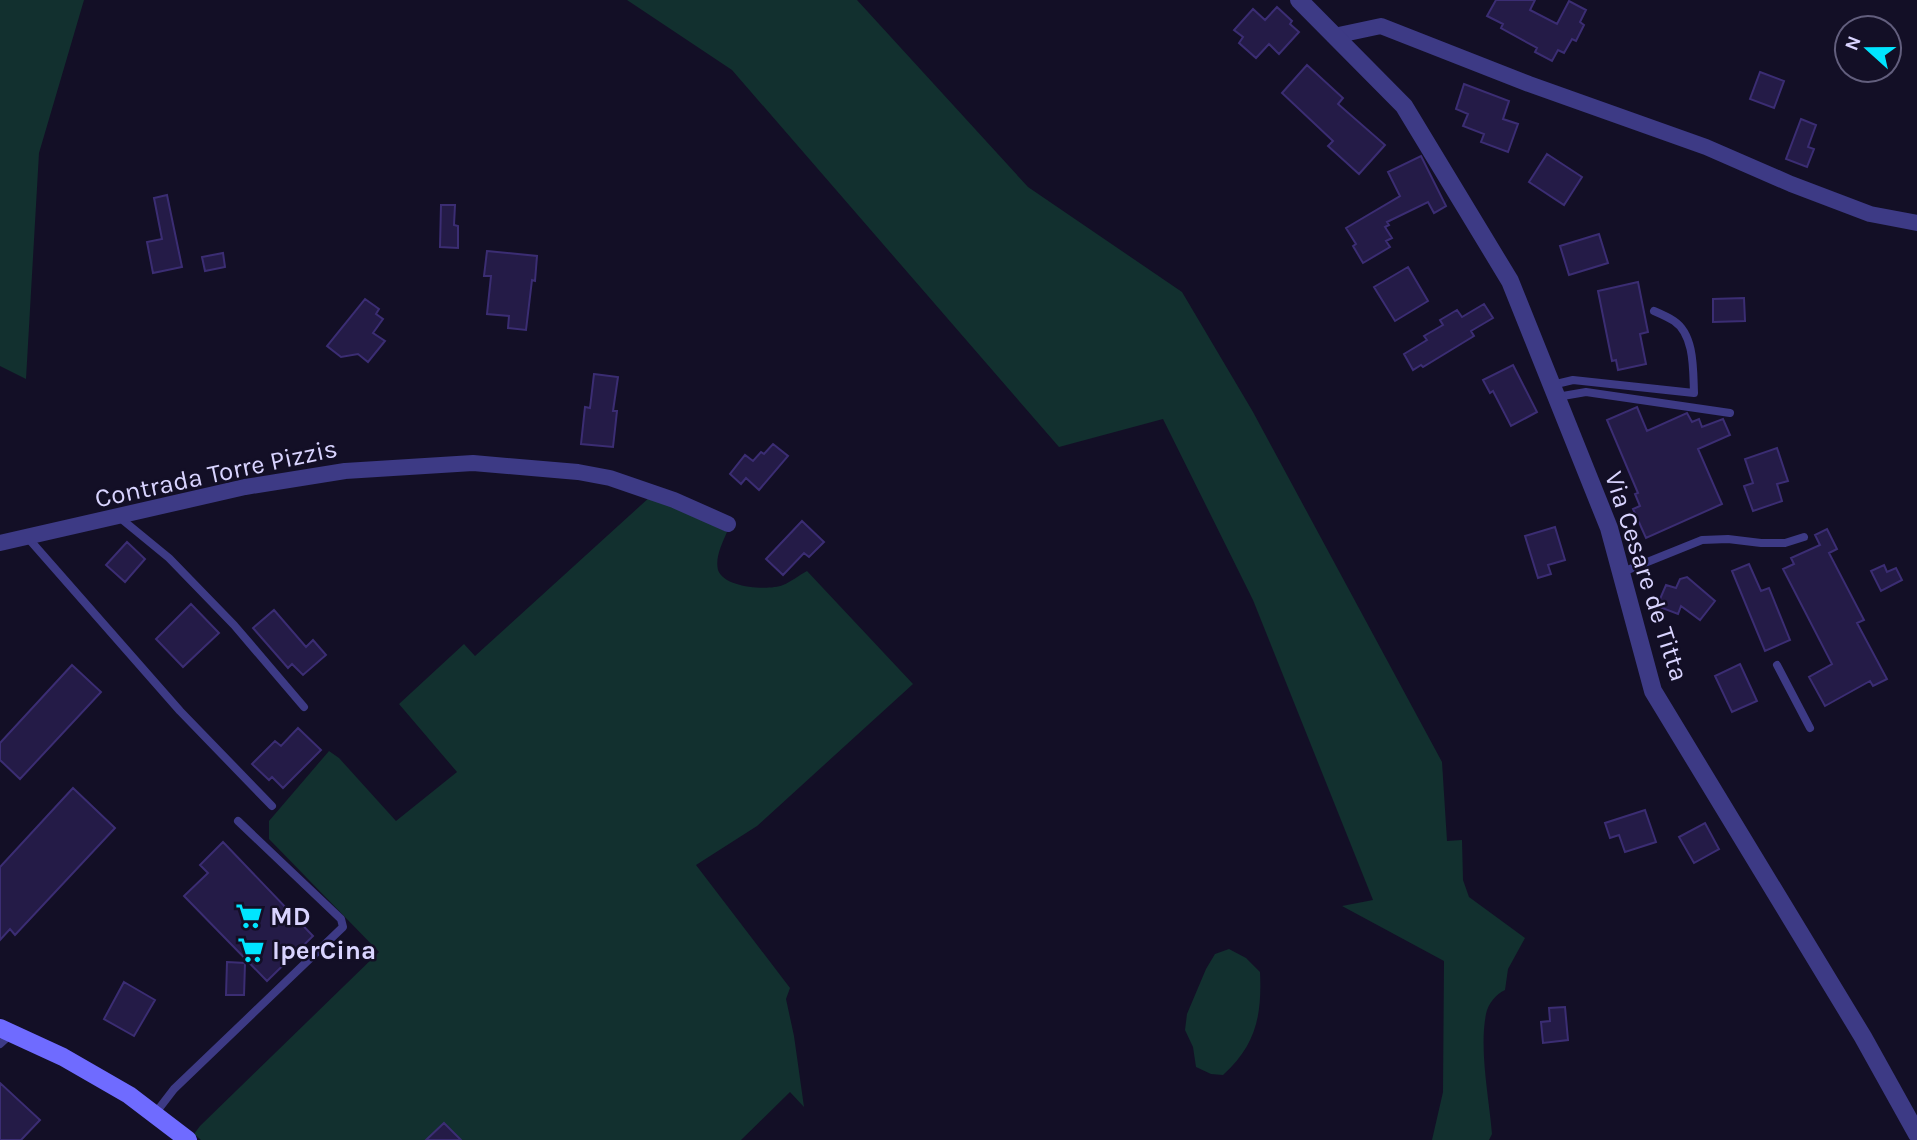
<svg xmlns="http://www.w3.org/2000/svg" width="1917" height="1140" font-family="Karla,sans-serif">
	<style>
		.green { fill: #12302f }
		.building { fill: #241b47; stroke: #3b2d73; stroke-width: 2 }
		.lines { fill: none; stroke-linecap: round; stroke-linejoin: round }
		.service { stroke: #3d3a85; stroke-width: 8 }
		.minor { stroke: #3d3a85; stroke-width: 16 }
		.tertiary { stroke: #3d3a85; stroke-width: 18 }
		.secondary { stroke: #6f6bff; stroke-width: 18 }
		.labels { text-anchor: middle; stroke-width: 5; stroke-linejoin: round; paint-order: stroke }
		.street-label { font-size: 26px; fill: #d9d4ff; stroke: #130f26 }
		.poi-label { font-size: 26px; font-weight: bold; fill: #d9d4ff; stroke: #130f26; text-anchor: start }
	</style>
	<rect width="100%" height="100%" fill="#130f26"/>
	<!-- green -->
	<path class="green" d="M 0,0 L 84,0 L 39,153 L 26,379 L 0,366 Z
		M 627,0 L 857,0 L 1028,187 L 1182,292 L 1253,412 L 1442,762 L 1447,841 L 1462,840 L 1463,880 L 1469,897 L 1525,938 L 1508,969 L 1505,990 C 1496,994 1488,1004 1486,1014 C 1479,1050 1489,1097 1492,1134 L 1489,1140 L 1432,1140 L 1443,1092 L 1444,961 L 1342,906 L 1373,900 L 1253,600 L 1163,419 L 1059,447 L 732,70 Z
		M 651,496 L 727,532 C 722,544 715,557 718,570 C 724,588 768,591 783,585 C 791,582 799,575 807,571 L 913,684 L 757,826 L 696,865 L 790,988 L 786,999 L 794,1036 L 804,1107 L 790,1092 L 741,1140 L 201,1140 L 194,1134 L 200,1126 L 379,952 L 269,839 L 269,821 L 329,751 L 339,758 L 396,821 L 457,772 L 399,704 L 464,644 L 475,656 Z
		M 1229,949 L 1246,958 L 1260,972 C 1262,1016 1256,1045 1223,1075 L 1211,1074 L 1196,1067 L 1193,1047 L 1185,1030 L 1187,1014 L 1206,969 L 1215,954 Z"/>
	<!-- building -->
	<path class="building" d="M 1496,0 L 1535,0 L 1530,10 L 1557,24 L 1569,1 L 1586,10 L 1580,22 L 1584,25 L 1576,41 L 1572,39 L 1564,53 L 1558,50 L 1552,61 L 1535,52 L 1537,48 L 1501,28 L 1503,24 L 1487,16 Z
		M 1277,7 L 1292,21 L 1290,24 L 1299,32 L 1279,54 L 1269,44 L 1256,58 L 1239,43 L 1243,37 L 1234,30 L 1253,9 L 1265,20 Z
		M 1307,65 L 1343,98 L 1338,104 L 1385,145 L 1359,174 L 1328,146 L 1333,141 L 1282,93 Z
		M 1760,72 L 1784,81 L 1774,108 L 1750,99 Z
		M 1464,84 L 1509,101 L 1503,119 L 1518,124 L 1508,152 L 1481,142 L 1484,134 L 1463,126 L 1468,114 L 1456,109 Z
		M 1801,119 L 1816,125 L 1808,147 L 1814,149 L 1807,167 L 1786,159 Z
		M 1547,154 L 1582,177 L 1564,205 L 1529,182 Z
		M 1421,156 L 1446,206 L 1434,213 L 1428,202 L 1387,222 L 1389,225 L 1385,227 L 1392,238 L 1386,241 L 1390,247 L 1363,263 L 1353,246 L 1356,244 L 1346,228 L 1400,196 L 1388,172 Z
		M 167,195 L 182,267 L 153,273 L 147,242 L 162,239 L 154,198 Z
		M 441,205 L 455,205 L 454,225 L 458,226 L 458,248 L 440,247 Z
		M 1599,234 L 1608,263 L 1569,275 L 1560,246 Z
		M 487,251 L 537,256 L 535,281 L 532,280 L 526,330 L 508,328 L 509,316 L 487,314 L 491,276 L 484,276 Z
		M 223,253 L 225,267 L 205,271 L 202,257 Z
		M 1408,267 L 1428,301 L 1395,321 L 1374,287 Z
		M 1638,282 L 1648,332 L 1640,334 L 1646,364 L 1618,370 L 1616,360 L 1612,361 L 1598,291 Z
		M 1744,298 L 1745,321 L 1713,322 L 1713,299 Z
		M 365,299 L 379,309 L 376,314 L 383,319 L 373,333 L 385,341 L 368,362 L 358,354 L 341,357 L 327,346 Z
		M 1484,304 L 1493,318 L 1471,331 L 1474,336 L 1423,367 L 1421,365 L 1413,370 L 1404,354 L 1427,340 L 1424,336 L 1443,325 L 1440,320 L 1457,310 L 1462,317 Z
		M 1513,365 L 1537,412 L 1511,426 L 1493,391 L 1490,393 L 1483,380 Z
		M 594,374 L 618,377 L 613,411 L 617,411 L 613,447 L 581,444 L 585,407 L 590,408 Z
		M 1637,407 L 1647,431 L 1687,413 L 1692,422 L 1699,419 L 1702,427 L 1723,419 L 1730,435 L 1698,449 L 1722,504 L 1646,538 L 1633,509 L 1640,506 L 1635,494 L 1638,493 L 1607,420 Z
		M 773,444 L 788,456 L 759,490 L 746,478 L 741,484 L 730,474 L 745,455 L 753,461 L 761,452 L 764,454 Z
		M 1777,448 L 1788,481 L 1777,484 L 1782,501 L 1753,511 L 1744,486 L 1753,483 L 1745,459 Z
		M 802,521 L 824,542 L 809,557 L 804,553 L 783,575 L 766,559 Z
		M 1555,527 L 1565,560 L 1548,565 L 1551,574 L 1538,578 L 1525,536 Z
		M 1827,529 L 1837,549 L 1829,553 L 1864,620 L 1857,623 L 1887,679 L 1873,686 L 1870,681 L 1825,706 L 1809,677 L 1832,664 L 1783,569 L 1794,564 L 1791,558 L 1820,545 L 1815,535 Z
		M 127,542 L 145,559 L 125,582 L 106,565 Z
		M 1749,564 L 1761,591 L 1769,588 L 1790,640 L 1765,651 L 1732,571 Z
		M 1884,565 L 1887,572 L 1896,568 L 1902,580 L 1881,591 L 1871,571 Z
		M 1687,577 L 1715,601 L 1700,620 L 1681,606 L 1678,614 L 1657,606 L 1666,585 L 1676,588 L 1680,579 Z
		M 191,604 L 219,633 L 183,667 L 156,639 Z
		M 274,610 L 306,647 L 313,640 L 326,655 L 303,675 L 292,664 L 288,668 L 253,628 Z
		M 1740,664 L 1757,701 L 1732,712 L 1715,676 Z
		M 72,665 L 101,692 L 20,779 L 0,760 L 0,743 Z
		M 298,728 L 321,750 L 283,788 L 272,777 L 269,780 L 252,764 L 275,741 L 281,746 Z
		M 73,788 L 115,828 L 15,935 L 10,929 L 0,940 L 0,867 Z
		M 1645,810 L 1656,842 L 1625,852 L 1619,835 L 1610,838 L 1605,823 Z
		M 1705,823 L 1719,849 L 1694,863 L 1679,837 Z
		M 223,842 L 313,936 L 267,981 L 184,896 L 208,873 L 200,865 Z
		M 227,962 L 245,963 L 244,995 L 226,995 Z
		M 124,982 L 155,1000 L 134,1036 L 104,1019 Z
		M 1565,1007 L 1568,1040 L 1543,1043 L 1541,1022 L 1550,1021 L 1549,1008 Z
		M 0,1083 L 40,1120 L 21,1140 L 0,1140 Z
		M 444,1123 L 461,1140 L 426,1140 Z"/>
	<g class="lines">
		<!-- service -->
		<path class="service" d="M 1552,385 L 1573,380 L 1694,393 C 1693,371 1695,335 1674,321 C 1668,317 1661,314 1654,311
			M 1557,397 L 1586,392 L 1730,413
			M 119,517 L 169,558 L 234,625 L 304,707
			M 28,538 L 180,711 L 272,806
			M 1620,573 L 1702,540 L 1728,539 L 1761,543 L 1785,543 L 1804,537
			M 1777,665 L 1810,728
			M 0,1044 L 12,1033
			M 154,1115 L 174,1089 L 343,927 L 341,919 L 238,821"/>
		<!-- minor -->
		<path class="minor" d="M 1334,36 L 1381,26 L 1529,84 L 1706,147 L 1791,184 L 1870,214 L 1917,223
			M 0,543 L 245,487 L 345,471 L 473,463 L 578,472 L 610,478 L 674,500 L 728,524"/>
		<!-- tertiary -->
		<path class="tertiary" d="M 1299,0 L 1404,106 L 1510,281 L 1609,528 L 1653,691 L 1863,1037 L 1917,1134"/>
		<!-- secondary -->
		<path class="secondary" d="M 0,1028 L 63,1057 L 129,1095 L 188,1140"/>
	</g>
	<!-- icons -->
	<defs>
		<g id="supermarket-bare" transform="scale(2.1)"><path d="M-6-5.5h2.5l.6 2H6L4.5 2H-2.5L-4.4-4H-6ZM-1.5 3.2a1.3 1.3 0 1 0 .1 0ZM3 3.2a1.3 1.3 0 1 0 .1 0Z" fill="#00e5ff" stroke="#130f26" stroke-width="2.5" paint-order="stroke"/></g>
	</defs>
	<g fill-rule="evenodd">
		<use href="#supermarket-bare" x="249" y="916"/>
		<use href="#supermarket-bare" x="251" y="950"/>
	</g>
	<g class="labels">
		<!-- street labels -->
		<g class="street-label">
			<text transform="translate(216 473) rotate(-12)" y="9">Contrada Torre Pizzis</text>
			<text transform="translate(1647 576) rotate(72)" y="9">Via Cesare de Titta</text>
		</g>
		<!-- poi labels -->
		<g class="poi-label">
			<text x="270" y="925">MD</text>
			<text x="272" y="959">IperCina</text>
		</g>
	</g>
	<!-- north arrow -->
	<g transform="translate(1868 49) rotate(291)"><circle r="33" fill="#130f26" stroke="#625e7d" stroke-width="2"/>
	<path d="M0-5L12 26L0 18L-12 26Z" fill="#00e5ff"/>
	<text y="-10" font-size="19" font-weight="bold" text-anchor="middle" fill="#d9d4ff">N</text>
	</g>
</svg>
